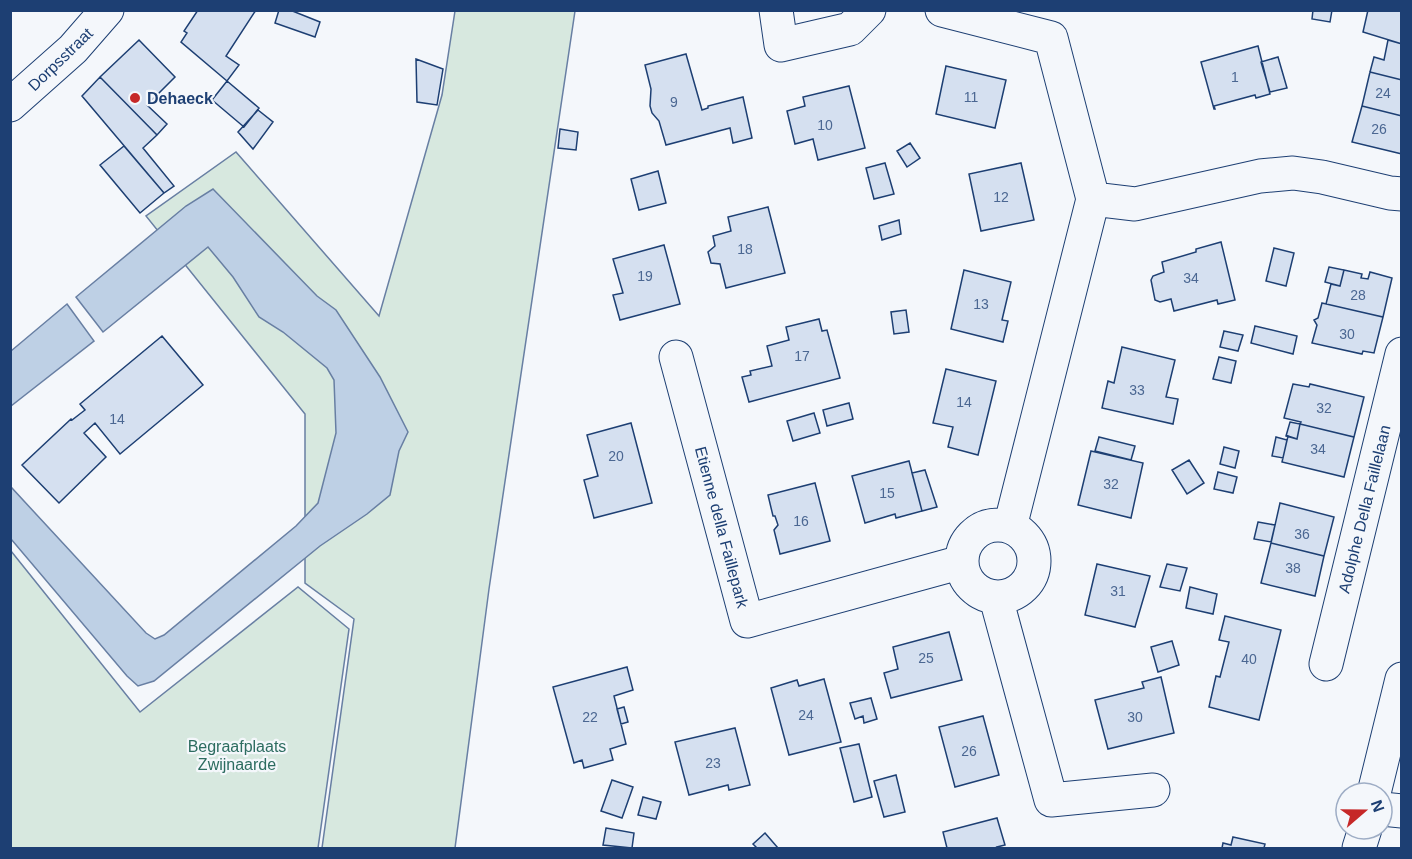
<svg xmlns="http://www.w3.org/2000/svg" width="1412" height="859" font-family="Helvetica,sans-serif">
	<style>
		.green { fill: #d7e8df; stroke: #687fa3; stroke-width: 1.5 }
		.water { fill: #bed0e5; stroke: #687fa3; stroke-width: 1.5 }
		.building { fill: #d5e0f0; stroke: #1d3f73; stroke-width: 1.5 }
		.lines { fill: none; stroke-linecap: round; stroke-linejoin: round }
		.minor-casing { stroke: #1d3f73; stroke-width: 35 }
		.major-casing { stroke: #1d3f73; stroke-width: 35 }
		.minor { stroke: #f4f7fb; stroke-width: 33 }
		.major { stroke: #f4f7fb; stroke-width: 33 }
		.poi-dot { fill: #c62828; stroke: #f4f7fb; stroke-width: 2 }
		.labels { text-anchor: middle; stroke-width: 4.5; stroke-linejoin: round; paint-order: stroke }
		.number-label { font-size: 14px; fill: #4b6792 }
		.street-label { font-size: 16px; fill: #1d3f73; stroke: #f4f7fb }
		.poi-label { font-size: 16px; font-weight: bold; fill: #1d3f73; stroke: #f4f7fb; text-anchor: start }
		.park-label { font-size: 16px; fill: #2c6c60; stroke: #f4f7fb }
	</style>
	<rect width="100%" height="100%" fill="#f4f7fb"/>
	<!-- green -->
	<path class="green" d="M 455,11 L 575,11 L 489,589 L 455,848 L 322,848 L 354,619 L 305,583 L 305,414 L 146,216 L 236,152 L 379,316 L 442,95 Z
		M 11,551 L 140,712 L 298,587 L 349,629 L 318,848 L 11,848 Z"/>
	<!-- water -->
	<path class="water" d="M 213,189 L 317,296 L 336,310 L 380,377 L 408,432 L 399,451 L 390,495 L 367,514 L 320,546 L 154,681 L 138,686 L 127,676 L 11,539 L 11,487 L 146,633 L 155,639 L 164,635 L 296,526 L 318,503 L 336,433 L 334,380 L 327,368 L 283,332 L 259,317 L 233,277 L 208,247 L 103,332 L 76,297 L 186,206 Z
		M 67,304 L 94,341 L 11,406 L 11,351 Z"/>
	<!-- building -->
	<path class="building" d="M 198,10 L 256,10 L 226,56 L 239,65 L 227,81 L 181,42 L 187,33 L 184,31 Z
		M 279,10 L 290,10 L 320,22 L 315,37 L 275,23 Z
		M 1313,10 L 1332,10 L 1330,22 L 1312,19 Z
		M 1368,10 L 1402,10 L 1402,44 L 1363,32 Z
		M 139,40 L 175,77 L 147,105 L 167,124 L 157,135 L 100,77 Z
		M 1388,40 L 1402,44 L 1402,80 L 1370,72 L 1374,57 L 1384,60 Z
		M 1258,46 L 1270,94 L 1256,98 L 1255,95 L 1214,106 L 1215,109 L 1214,109 L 1201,62 Z
		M 686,54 L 702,110 L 708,108 L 708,106 L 743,97 L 752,138 L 733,143 L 730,128 L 666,145 L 659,121 L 652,113 L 650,106 L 651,89 L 645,65 Z
		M 1278,57 L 1287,88 L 1270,92 L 1261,62 Z
		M 416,59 L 443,69 L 437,105 L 417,102 Z
		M 946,66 L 1006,80 L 995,128 L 936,114 Z
		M 1370,72 L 1402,80 L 1402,116 L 1362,106 Z
		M 100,77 L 157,135 L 143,148 L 174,186 L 164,193 L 82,96 Z
		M 227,81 L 259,108 L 244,127 L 212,100 Z
		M 849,86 L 865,148 L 818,160 L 813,139 L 795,144 L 787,111 L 805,106 L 803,97 Z
		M 1362,106 L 1402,116 L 1402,154 L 1352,142 Z
		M 258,110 L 273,122 L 253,149 L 238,132 Z
		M 560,129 L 578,132 L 576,150 L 558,148 Z
		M 910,143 L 920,158 L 907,167 L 897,151 Z
		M 124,146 L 164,193 L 140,213 L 100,165 Z
		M 885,163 L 894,194 L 874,199 L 866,168 Z
		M 1021,163 L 1034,220 L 981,231 L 969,174 Z
		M 658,171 L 666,203 L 639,210 L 631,179 Z
		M 768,207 L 785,273 L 726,288 L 720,264 L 711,263 L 708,252 L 715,246 L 713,236 L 731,231 L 728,217 Z
		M 899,220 L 901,234 L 882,240 L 879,226 Z
		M 1221,242 L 1235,300 L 1218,304 L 1217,300 L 1174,311 L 1171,299 L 1160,302 L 1155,300 L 1151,280 L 1153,276 L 1164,272 L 1162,262 L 1196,252 L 1196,249 Z
		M 664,245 L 680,304 L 620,320 L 613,295 L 623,293 L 613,259 Z
		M 1274,248 L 1294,253 L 1286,286 L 1266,281 Z
		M 1329,267 L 1344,270 L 1340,286 L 1325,282 Z
		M 964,270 L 1011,282 L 1002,320 L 1008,321 L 1003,342 L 951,329 Z
		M 1344,270 L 1362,274 L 1361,278 L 1368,279 L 1370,272 L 1392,278 L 1383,317 L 1326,304 L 1331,284 L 1340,286 Z
		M 1322,303 L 1383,317 L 1374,353 L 1363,351 L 1362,354 L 1312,343 L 1317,325 L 1314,320 L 1318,318 Z
		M 906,310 L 909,332 L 894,334 L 891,312 Z
		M 819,319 L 822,331 L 827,330 L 840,378 L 749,402 L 742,377 L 751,375 L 750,371 L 772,366 L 767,346 L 789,340 L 786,327 Z
		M 1255,326 L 1297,336 L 1293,354 L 1251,343 Z
		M 1224,331 L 1243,335 L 1238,351 L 1220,347 Z
		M 162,336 L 203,385 L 120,454 L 95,423 L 84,433 L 106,457 L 59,503 L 22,465 L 71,419 L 72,420 L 85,410 L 80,404 Z
		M 1122,347 L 1175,360 L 1166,397 L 1178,399 L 1173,424 L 1102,408 L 1108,381 L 1114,383 Z
		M 1219,357 L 1236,361 L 1231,383 L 1213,379 Z
		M 946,369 L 996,381 L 978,455 L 948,447 L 953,427 L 933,423 Z
		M 1293,384 L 1309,387 L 1310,384 L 1364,397 L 1354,437 L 1300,424 L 1301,422 L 1284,418 Z
		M 849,403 L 853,419 L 827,426 L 823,410 Z
		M 814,413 L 820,433 L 793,441 L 787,421 Z
		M 1290,422 L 1300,424 L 1297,439 L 1286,436 Z
		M 631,423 L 652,503 L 594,518 L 584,480 L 598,476 L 587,435 Z
		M 1300,424 L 1354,437 L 1344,477 L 1282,462 L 1288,436 L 1297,439 Z
		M 1099,437 L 1135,446 L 1131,460 L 1095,451 Z
		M 1276,437 L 1287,440 L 1283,458 L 1272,456 Z
		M 1224,447 L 1239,451 L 1235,468 L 1220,464 Z
		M 1091,451 L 1143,463 L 1131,518 L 1078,505 Z
		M 1189,460 L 1204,483 L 1187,494 L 1172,470 Z
		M 909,461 L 922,511 L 896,518 L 895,514 L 865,523 L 852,476 Z
		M 925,470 L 937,507 L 922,511 L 912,473 Z
		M 1218,472 L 1237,477 L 1233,493 L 1214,489 Z
		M 815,483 L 830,541 L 780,554 L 774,530 L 778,525 L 775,516 L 773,516 L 768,495 Z
		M 1280,503 L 1334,517 L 1324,556 L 1271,543 Z
		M 1258,522 L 1275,525 L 1271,542 L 1254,539 Z
		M 1271,543 L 1324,556 L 1315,596 L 1261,583 Z
		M 1097,564 L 1150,576 L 1135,627 L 1085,615 Z
		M 1167,564 L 1187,568 L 1180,591 L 1160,587 Z
		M 1190,587 L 1217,594 L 1213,614 L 1186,608 Z
		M 1225,616 L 1281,630 L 1259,720 L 1209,707 L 1216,676 L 1220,677 L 1229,642 L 1219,640 Z
		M 949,632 L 962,680 L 891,698 L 884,673 L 898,669 L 893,647 Z
		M 1172,641 L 1179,665 L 1158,672 L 1151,647 Z
		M 627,667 L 633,690 L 614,696 L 626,744 L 610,749 L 613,760 L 584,768 L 582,760 L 574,763 L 553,687 Z
		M 1161,677 L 1174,733 L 1108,749 L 1095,700 L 1144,688 L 1142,682 Z
		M 824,679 L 841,742 L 789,755 L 771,688 L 797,680 L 799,686 Z
		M 871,698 L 877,719 L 864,723 L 863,716 L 855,719 L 850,703 Z
		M 624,707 L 628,722 L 621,724 L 617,709 Z
		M 983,716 L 999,775 L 955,787 L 939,727 Z
		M 735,728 L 750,785 L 729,790 L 728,785 L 689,795 L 675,742 Z
		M 859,744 L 872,797 L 854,802 L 840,748 Z
		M 896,775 L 905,812 L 884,817 L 874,781 Z
		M 612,780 L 633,787 L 622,818 L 601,811 Z
		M 643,797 L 661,802 L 656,819 L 638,815 Z
		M 997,818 L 1005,845 L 997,847 L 998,848 L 947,848 L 943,832 Z
		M 606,828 L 634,833 L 632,848 L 603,845 Z
		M 765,833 L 778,848 L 779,848 L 757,848 L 753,844 Z
		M 1233,837 L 1265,844 L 1264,848 L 1222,848 L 1223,843 L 1231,845 Z"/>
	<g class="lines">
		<!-- minor casing -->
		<g class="minor-casing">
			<path id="minor" d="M 776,10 L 781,45 L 850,29 L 869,10
				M 942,10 L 1051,38 L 1093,199 L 1010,527
				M 10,105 L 73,49 L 107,10
				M 1093,199 L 1135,204 L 1260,176 L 1293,173 L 1322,177 L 1390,193 L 1402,194
				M 676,357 L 747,621 L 962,562
				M962 561a36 36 0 1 1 72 0a36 36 0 1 1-72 0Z
				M 996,598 L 1051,800 L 1153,790
				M 1326,664 L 1402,354
				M 1382,809 L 1402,811"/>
		</g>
		<!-- major casing -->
		<g class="major-casing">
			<path id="major" d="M 1374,793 L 1402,679
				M 1359,848 L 1365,829"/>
		</g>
		<!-- minor -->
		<use href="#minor" class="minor"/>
		<!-- major -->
		<use href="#major" class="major"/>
	</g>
	<!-- markers -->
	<circle class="poi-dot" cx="135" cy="98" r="6"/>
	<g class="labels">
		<!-- number labels -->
		<g class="number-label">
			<text x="1235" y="82">1</text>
			<text x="1383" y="98">24</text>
			<text x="971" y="102">11</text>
			<text x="674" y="107">9</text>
			<text x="825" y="130">10</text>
			<text x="1379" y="134">26</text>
			<text x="1001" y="202">12</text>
			<text x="745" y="254">18</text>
			<text x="645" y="281">19</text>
			<text x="1191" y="283">34</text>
			<text x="1358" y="300">28</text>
			<text x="981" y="309">13</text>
			<text x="1347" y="339">30</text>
			<text x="802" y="361">17</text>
			<text x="1137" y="395">33</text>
			<text x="964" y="407">14</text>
			<text x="1324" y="413">32</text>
			<text x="117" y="424">14</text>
			<text x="1318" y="454">34</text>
			<text x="616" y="461">20</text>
			<text x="1111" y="489">32</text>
			<text x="887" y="498">15</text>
			<text x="801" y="526">16</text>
			<text x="1302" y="539">36</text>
			<text x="1293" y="573">38</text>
			<text x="1118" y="596">31</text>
			<text x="926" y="663">25</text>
			<text x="1249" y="664">40</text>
			<text x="806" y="720">24</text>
			<text x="590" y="722">22</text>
			<text x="1135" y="722">30</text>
			<text x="969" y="756">26</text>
			<text x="713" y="768">23</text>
		</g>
		<!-- street labels -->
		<g class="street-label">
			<text transform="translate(60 59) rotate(-44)" y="6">Dorpsstraat</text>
			<text transform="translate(1364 509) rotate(-76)" y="6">Adolphe Della Faillelaan</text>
			<text transform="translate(722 527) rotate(75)" y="6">Etienne della Faillepark</text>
		</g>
		<!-- poi labels -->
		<g class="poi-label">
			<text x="147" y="104">Dehaeck</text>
		</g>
		<!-- park labels -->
		<g class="park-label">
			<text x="237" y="752">Begraafplaats<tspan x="237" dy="18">Zwijnaarde</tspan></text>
		</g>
	</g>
	<!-- border -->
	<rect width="1412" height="859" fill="none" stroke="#1d3f73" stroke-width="24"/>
	<!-- north arrow -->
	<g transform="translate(1364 811) rotate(70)"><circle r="28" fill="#f4f7fb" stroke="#9eadc5" stroke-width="1.5"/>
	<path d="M0-4.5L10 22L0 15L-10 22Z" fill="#c62828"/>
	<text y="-9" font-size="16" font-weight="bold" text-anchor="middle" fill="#1d3f73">N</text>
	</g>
</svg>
